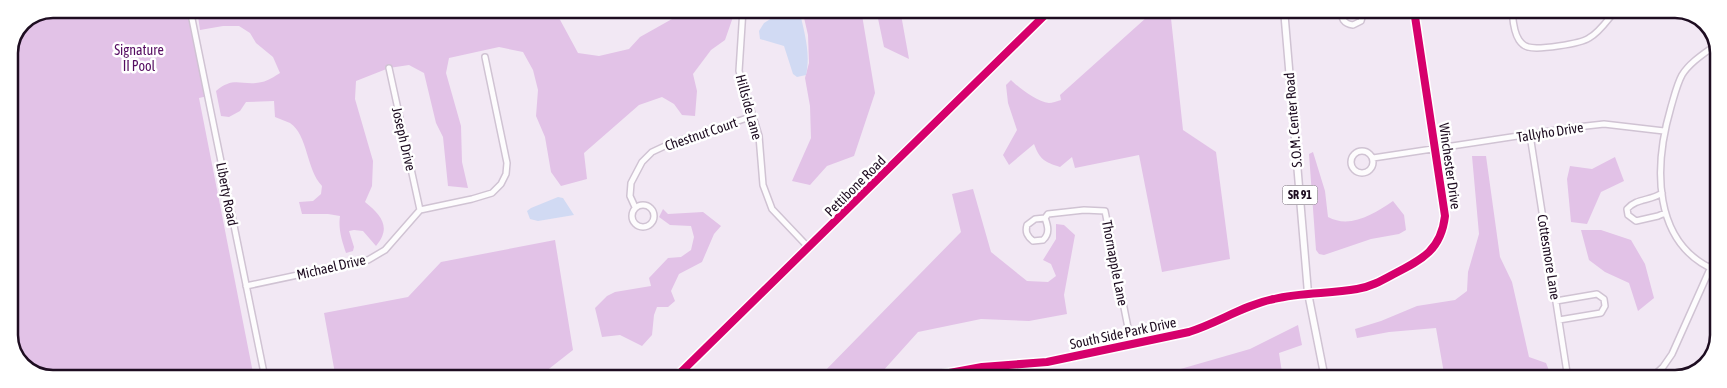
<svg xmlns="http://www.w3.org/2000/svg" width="1727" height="388" font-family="'Asap Condensed',sans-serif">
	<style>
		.green { fill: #e2c2e7 }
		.water { fill: #d1daf3 }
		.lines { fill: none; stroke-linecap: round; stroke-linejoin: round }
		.minor-casing { stroke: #d0c3d3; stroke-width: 8 }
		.major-casing { stroke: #d0c3d3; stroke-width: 9 }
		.minor { stroke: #fdfcfd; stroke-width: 5 }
		.major { stroke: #fdfcfd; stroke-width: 6 }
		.cycleway-casing { stroke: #fff; stroke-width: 11 }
		.cycleway { stroke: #d6006c; stroke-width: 8 }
		.labels { text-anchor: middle; stroke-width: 5; stroke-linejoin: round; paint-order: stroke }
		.shield { fill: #fff; stroke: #625664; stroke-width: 1 }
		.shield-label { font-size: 12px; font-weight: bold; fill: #1e0d21 }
		.park-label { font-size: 14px; fill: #550c61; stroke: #fff }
		.street-label { font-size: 14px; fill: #1e0d21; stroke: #fff }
		.rim { fill: none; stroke: #1e0d21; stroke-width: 2.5 }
	</style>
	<rect width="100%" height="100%" fill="#f2e8f4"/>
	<!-- green -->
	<path class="green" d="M 53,9 L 190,9 L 208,96 L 199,98 L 254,378 L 60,378 L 20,364 L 9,341 L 9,53 L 22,21 Z
		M 197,9 L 557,9 L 558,16 L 578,53 L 599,56 L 629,49 L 640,37 L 672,19 L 684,9 L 729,9 L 733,17 L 725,40 L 711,50 L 693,74 L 697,91 L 695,116 L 682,115 L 674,104 L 662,97 L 639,105 L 584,153 L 587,179 L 561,186 L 551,172 L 545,137 L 536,116 L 538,90 L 533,70 L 523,52 L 499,47 L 449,58 L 446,73 L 461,126 L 462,162 L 468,188 L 448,186 L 443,137 L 436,123 L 424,73 L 409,65 L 389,68 L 356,81 L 355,99 L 373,161 L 372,186 L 365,202 C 381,215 392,227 376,246 L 363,231 L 354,230 L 349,231 L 354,247 L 353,251 L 346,253 C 342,241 338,229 340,216 L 328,214 L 302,214 L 299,202 L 313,201 L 321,194 L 322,186 C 306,169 308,135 290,123 C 285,121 280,119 275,117 L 274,101 L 246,102 L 240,111 L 229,117 L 221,116 L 216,91 C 235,75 242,87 262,82 C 268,81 275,76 280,73 L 273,57 L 256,43 L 250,33 L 239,26 L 223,26 L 200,30 Z
		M 802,9 L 861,9 L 875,93 L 854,156 L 827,166 L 810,185 L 792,181 L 811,138 L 810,106 L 805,78 L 809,63 L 808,35 Z
		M 876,9 L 900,9 L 909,59 L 884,47 Z
		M 1156,9 L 1170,9 L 1183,130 L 1216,152 L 1230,259 L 1162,272 L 1139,155 L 1075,168 L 1072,157 L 1060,167 C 1045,162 1040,160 1034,144 L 1009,165 L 1003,155 L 1017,130 L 1008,103 L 1006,85 L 1011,80 C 1019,88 1037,102 1049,103 C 1052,103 1057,101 1061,100 L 1060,95 Z
		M 1313,152 L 1325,191 L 1328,217 C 1350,229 1374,214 1393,201 L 1404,215 L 1406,230 L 1399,234 L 1371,239 L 1324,255 L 1319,254 L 1316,250 L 1309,154 Z
		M 1472,156 L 1486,156 L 1500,257 L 1512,282 L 1529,357 L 1546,363 L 1550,373 L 1509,379 L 1445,379 L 1436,328 L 1389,332 L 1357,338 L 1355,329 L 1381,321 L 1417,306 L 1455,300 L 1467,291 L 1468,272 L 1479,234 Z
		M 1615,157 L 1624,181 L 1601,192 L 1587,224 L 1571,222 L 1567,179 L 1570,166 L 1592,169 Z
		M 973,189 L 991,252 L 1027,281 L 1048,282 L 1056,276 L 1051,264 L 1043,260 L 1056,239 L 1056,224 L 1064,225 L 1075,235 L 1064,295 L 1067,314 L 1029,321 L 981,319 L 918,332 L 882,372 L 883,379 L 817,379 L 961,232 L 952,194 Z
		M 663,209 L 668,214 L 703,212 L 721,226 L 714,234 L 702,262 L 679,274 L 671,291 L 675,301 L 668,307 L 657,307 L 654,315 L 652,335 L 642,346 L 620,335 L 602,337 L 595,308 L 607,296 L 615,292 L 651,286 L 649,278 L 668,258 L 681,257 L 691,250 L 694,237 L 691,226 L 670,225 L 659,217 Z
		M 1581,230 L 1601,230 L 1631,240 L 1645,264 L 1654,298 L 1638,311 L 1629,283 L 1605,272 L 1589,260 Z
		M 555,240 L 573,350 L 536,379 L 336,379 L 324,313 L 408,297 L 441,262 Z
		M 1298,325 L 1302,345 L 1279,353 L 1283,379 L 1126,379 L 1170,372 L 1250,349 Z"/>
	<!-- water -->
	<path class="water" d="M 781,9 L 799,9 C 804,31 811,53 806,75 L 797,77 L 793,74 L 784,46 L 760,39 L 759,31 L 764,23 L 780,13 Z
		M 558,197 L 563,198 L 574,215 L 538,221 L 530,219 L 527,211 L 531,208 Z"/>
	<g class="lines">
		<!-- minor casing -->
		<g class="minor-casing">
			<path id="minor" d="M 190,9 L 265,378
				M 743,9 L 739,71 L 759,136 L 763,185 L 772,209 L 809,248
				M 1342,9 C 1340,18 1344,24 1353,25 L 1361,21 L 1363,14 L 1362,9
				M 1512,10 C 1513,19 1513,31 1519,40 C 1521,43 1524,46 1528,47 C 1538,50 1580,44 1589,38 C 1600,32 1608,19 1616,10
				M 1363,11 L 1373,9
				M 1717,44 C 1705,53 1690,62 1682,75 C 1677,84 1674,97 1671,107 C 1654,165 1651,244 1717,271
				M 389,68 L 420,210
				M 1530,135 L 1568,379
				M1351 162a11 11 0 1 1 22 0a11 11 0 1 1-22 0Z
				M 1373,158 L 1577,127 L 1604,124 L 1664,131
				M 1662,193 C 1651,201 1636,198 1627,209 L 1628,215 L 1636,221 L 1658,216 L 1665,213
				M632 216a11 11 0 1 1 22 0a11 11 0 1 1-22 0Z
				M 635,207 L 630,196 L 631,183 L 642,162 L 652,152 L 667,145 L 753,116
				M 1045,218 L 1035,219 L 1027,225 C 1025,232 1027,236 1033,241 L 1043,240 C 1050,234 1048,226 1045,218 L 1048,214 L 1084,210 L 1105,211 L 1131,343
				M 246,286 L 368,260 L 385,250 L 420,210 L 472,199 L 492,193 L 501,184 L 506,174 L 507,163 L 485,57
				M 1556,301 L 1597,294 L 1604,299 L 1605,306 L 1601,313 L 1559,320
				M 674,379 L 1051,9
				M 939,379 L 944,374 L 982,367 L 1047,362 L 1189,332 C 1218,323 1244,305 1274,299 C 1301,292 1330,294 1357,289 C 1370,287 1381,281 1392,275 C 1421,260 1441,251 1445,216 L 1414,10
				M 1650,379 L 1663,367 L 1672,354 L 1718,251"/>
		</g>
		<!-- major casing -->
		<g class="major-casing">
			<path id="major" d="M 1284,9 L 1308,293 L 1325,379"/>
		</g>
		<!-- minor -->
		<use href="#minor" class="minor"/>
		<!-- major -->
		<use href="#major" class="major"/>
		<!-- cycleway casing -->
		<g class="cycleway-casing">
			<path id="cycleway" d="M 674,379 L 1051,9
				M 939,379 L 944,374 L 982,367 L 1047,362 L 1189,332 C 1218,323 1244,305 1274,299 C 1301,292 1330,294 1357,289 C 1370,287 1381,281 1392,275 C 1421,260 1441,251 1445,216 L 1414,10"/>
		</g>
		<!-- cycleway -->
		<use href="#cycleway" class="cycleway"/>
	</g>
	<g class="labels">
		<!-- shield labels -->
		<rect class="shield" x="1282.5" y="185.5" width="35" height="19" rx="4"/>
		<g class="shield-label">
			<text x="1300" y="199">SR 91</text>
		</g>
		<!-- park labels -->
		<g class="park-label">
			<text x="139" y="55">Signature<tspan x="139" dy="16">II Pool</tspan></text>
		</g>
		<!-- street labels -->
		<g class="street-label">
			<text transform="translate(749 107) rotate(75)" y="5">Hillside Lane</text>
			<text transform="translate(1293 120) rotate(-95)" y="5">S.O.M. Center Road</text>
			<text transform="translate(1550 132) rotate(-9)" y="5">Tallyho Drive</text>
			<text transform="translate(701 134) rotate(-19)" y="5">Chestnut Court</text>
			<text transform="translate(404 139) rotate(77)" y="5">Joseph Drive</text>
			<text transform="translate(1450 166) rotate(82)" y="5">Winchester Drive</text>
			<text transform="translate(855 186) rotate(-45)" y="5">Pettibone Road</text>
			<text transform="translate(227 194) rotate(79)" y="5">Liberty Road</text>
			<text transform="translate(1549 257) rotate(81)" y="5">Cottesmore Lane</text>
			<text transform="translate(1115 263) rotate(79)" y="5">Thornapple Lane</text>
			<text transform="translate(331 267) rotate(-13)" y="5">Michael Drive</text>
			<text transform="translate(1123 333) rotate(-12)" y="5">South Side Park Drive</text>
		</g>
	</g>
	<!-- crop -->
	<path d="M0 0H1727V388H0ZM53 18H1675A35 35 0 0 1 1710 53V335A35 35 0 0 1 1675 370H53A35 35 0 0 1 18 335V53A35 35 0 0 1 53 18Z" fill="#fff" fill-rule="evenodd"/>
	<path class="rim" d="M53 18H1675A35 35 0 0 1 1710 53V335A35 35 0 0 1 1675 370H53A35 35 0 0 1 18 335V53A35 35 0 0 1 53 18Z"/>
</svg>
